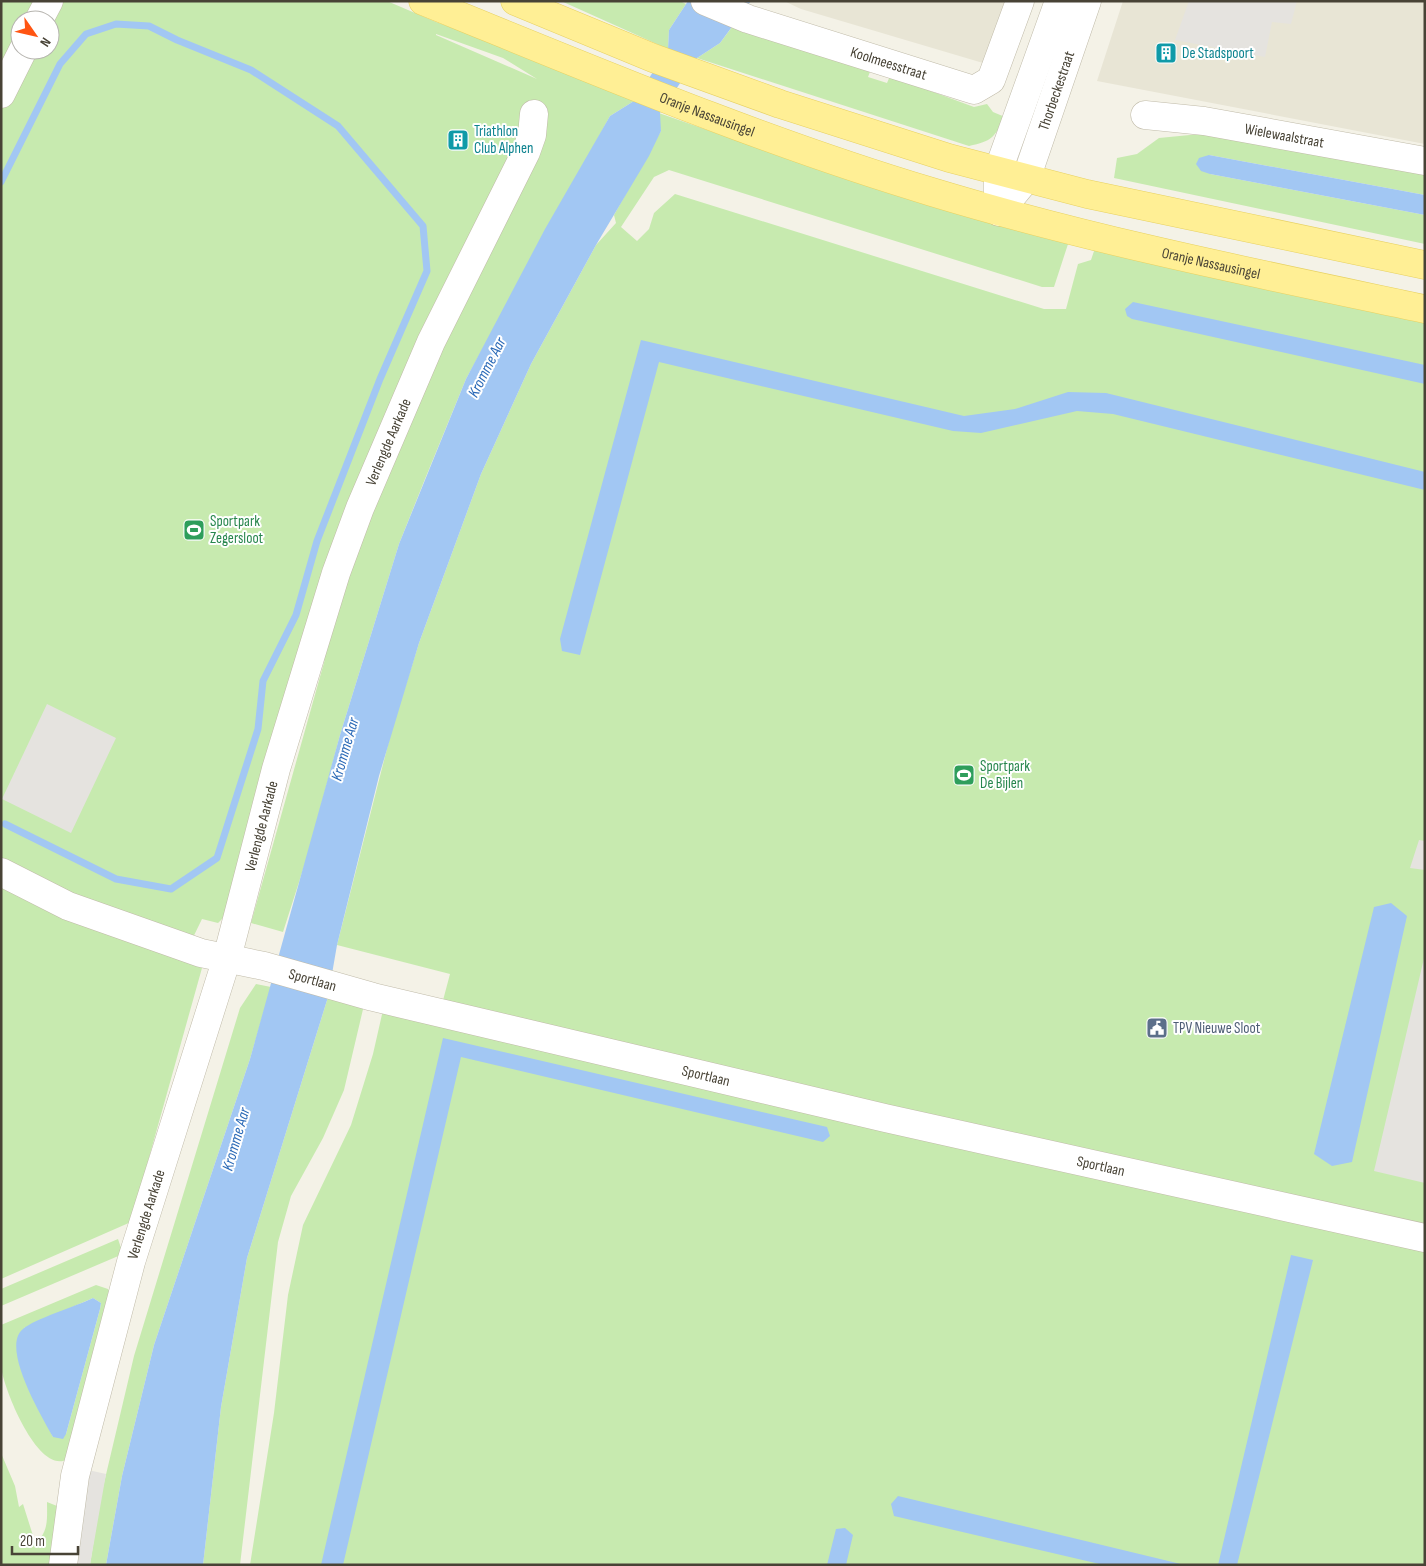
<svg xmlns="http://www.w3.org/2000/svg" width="1426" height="1566" font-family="'Sofia Sans Condensed',sans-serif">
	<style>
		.residential { fill: #e8e5d5 }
		.green { fill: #c7eaaf; fill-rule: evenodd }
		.parking { fill: #e5e3df }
		.water { fill: #a2c7f3 }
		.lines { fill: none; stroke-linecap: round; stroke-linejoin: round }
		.stream { stroke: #a2c7f3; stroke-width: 7 }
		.minor-casing { stroke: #c0bba9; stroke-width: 29 }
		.major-casing { stroke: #e7d162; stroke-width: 29 }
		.minor { stroke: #fff; stroke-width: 28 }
		.major { stroke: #ffef95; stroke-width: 28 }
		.labels { text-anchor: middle; stroke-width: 4; stroke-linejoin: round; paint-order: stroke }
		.culture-label { font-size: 15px; fill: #0d838f; stroke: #fff; text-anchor: start }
		.street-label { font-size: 15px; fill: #484336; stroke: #fff }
		.leisure-label { font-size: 15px; fill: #27864d; stroke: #fff; text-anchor: start }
		.service-label { font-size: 15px; fill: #4e5e75; stroke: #fff; text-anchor: start }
		.water-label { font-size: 16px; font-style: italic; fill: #2b6ab7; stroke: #fff }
	</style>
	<rect width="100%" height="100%" fill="#f4f2e7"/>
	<!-- residential -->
	<path class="residential" d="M 784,1 L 1005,1 L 983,63 L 801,9 Z
		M 1123,1 L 1425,1 L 1425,144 L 1097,81 Z"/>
	<!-- green -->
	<path class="green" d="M 1,1 L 387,1 L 436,22 L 517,51 L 634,101 L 610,116 L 466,379 L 425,479 L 399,544 L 340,735 L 308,854 L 283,932 L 251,923 L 325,659 L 267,782 L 231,910 L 218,923 L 202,919 L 182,960 L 202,968 L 131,1222 L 1,1279 ZM 20,20 L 50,20 L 50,50 L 20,50 ZM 436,34 L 503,58 L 537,79 L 436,35 Z
		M 561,1 L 680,1 L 686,4 L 669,30 L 668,49 Z
		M 735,23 L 871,69 L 868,77 L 887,83 L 890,76 L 974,107 L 987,104 L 993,112 L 1005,117 C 994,138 992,141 969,146 L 697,58 L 720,43 Z
		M 656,112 L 790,159 L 1069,241 L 1054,287 L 1042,287 L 669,170 L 654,177 L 621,227 L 637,241 L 649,229 L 654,213 L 675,194 L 1044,309 L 1066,309 L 1078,264 L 1091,260 L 1095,248 L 1425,321 L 1425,1565 L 250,1565 L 274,1413 L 288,1295 L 303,1225 L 351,1125 L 373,1054 L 383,1010 L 437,1023 L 450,974 L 337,945 L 392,729 L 419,643 L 481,474 L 531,364 L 596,245 L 616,223 L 614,215 L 661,131 Z
		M 1200,134 L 1425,173 L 1425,195 L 1209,155 L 1210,174 L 1425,215 L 1425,244 L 1114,178 L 1117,158 L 1137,154 L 1159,138 Z
		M 256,984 L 271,987 L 250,1059 L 154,1345 L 122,1476 L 106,1565 L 90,1565 L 100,1500 L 134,1356 L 240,1008 Z
		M 328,997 L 364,1005 L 344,1090 L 323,1138 L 291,1196 L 278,1242 L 240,1565 L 203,1565 L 221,1407 L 247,1258 Z
		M 118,1239 L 123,1254 L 1,1306 L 1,1289 Z
		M 96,1285 L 108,1289 L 111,1295 L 68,1459 C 39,1476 6,1393 2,1372 C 0,1357 1,1340 1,1325 ZM 93,1298 L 101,1303 L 100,1309 L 66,1434 L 53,1437 L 25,1379 L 24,1328 Z
		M 1,1453 L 15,1486 L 19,1507 L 23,1504 L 35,1542 C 49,1534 47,1517 47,1502 L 62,1508 L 54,1565 L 1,1565 Z"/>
	<!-- parking -->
	<path class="parking" d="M 1189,1 L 1297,1 L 1291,24 L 1272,22 L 1265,57 L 1175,40 Z
		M 47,704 L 116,738 L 71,833 L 2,799 Z
		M 1419,840 L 1425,841 L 1425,870 L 1410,868 Z
		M 1425,954 L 1425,1183 L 1374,1171 Z
		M 88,1470 L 106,1474 L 90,1565 L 73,1565 Z"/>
	<!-- water -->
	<path class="water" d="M 688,1 L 751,1 L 720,43 L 697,58 L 660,113 L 661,131 L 649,156 L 596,245 L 531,364 L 481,474 L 419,643 L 379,776 L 337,945 L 328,997 L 247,1258 L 221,1407 L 203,1565 L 106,1565 L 122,1476 L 154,1345 L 250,1059 L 340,735 L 399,544 L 466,379 L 545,229 L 610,116 L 634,101 L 668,49 L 669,30 Z
		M 1209,155 L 1425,195 L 1425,215 L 1210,174 L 1201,171 L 1196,164 L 1199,158 Z
		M 1133,302 L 1425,365 L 1425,384 L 1132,319 L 1127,316 L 1125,309 Z
		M 641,340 L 964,416 L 1015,409 L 1068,392 L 1106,393 L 1425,472 L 1425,490 L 1113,414 L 1077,411 L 981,433 L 953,431 L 659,362 L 580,655 L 562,651 L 560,639 Z
		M 1391,903 L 1407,916 L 1352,1162 L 1332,1166 L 1314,1154 L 1374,907 Z
		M 443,1038 L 827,1127 L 830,1136 L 823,1142 L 461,1057 L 343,1565 L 321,1565 Z
		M 1291,1255 L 1313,1260 L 1237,1565 L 1218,1565 Z
		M 93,1298 L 101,1303 L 100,1309 L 66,1434 L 63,1439 L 53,1437 C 42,1417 0,1347 23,1329 C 34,1319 77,1306 93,1298 Z
		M 898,1496 L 1185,1565 L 1104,1565 L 894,1516 L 891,1504 Z
		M 845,1528 L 853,1535 L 846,1565 L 827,1565 L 836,1529 Z"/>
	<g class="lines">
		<!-- stream -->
		<path class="stream" d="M 1,182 L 60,64 L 86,34 L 116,24 L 149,26 L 177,40 L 251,70 L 338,126 L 423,226 L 427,271 L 380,379 L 317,541 L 296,615 L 263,681 L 258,729 L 217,858 L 171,889 L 116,879 L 5,824"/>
		<!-- minor casing -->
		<g class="minor-casing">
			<g id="minor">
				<path id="s1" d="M 705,1 L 748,19 L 974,90 L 991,80 L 1020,1"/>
				<path d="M 39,20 L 49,1"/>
				<path d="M 1,94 L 23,50"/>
				<path id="s2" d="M 1145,115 L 1204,121 L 1425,161"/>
				<path d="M 998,193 L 998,171 L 1059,1"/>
				<path id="s3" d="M 999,212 L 1026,179 L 1087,1"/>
				<path id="s4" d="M 1,872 L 68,906 L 201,953 L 264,966 L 373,997 L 885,1118 L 1425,1238"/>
				<path id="s5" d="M 63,1565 L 75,1476 L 131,1262 L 227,958 L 276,769 L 336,573 L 360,508 L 431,342 L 526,152 L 532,135 L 534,114"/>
			</g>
		</g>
		<!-- major casing -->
		<g class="major-casing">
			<g id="major">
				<path id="s6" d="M 423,1 C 591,69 758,140 932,192 C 1094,241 1259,274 1425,309"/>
				<path d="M 515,1 L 653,58 L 780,104 L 949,158 L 1087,194 L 1425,265"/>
			</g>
		</g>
		<!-- minor -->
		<use href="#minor" class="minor"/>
		<!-- major -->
		<use href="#major" class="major"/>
	</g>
	<!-- icons -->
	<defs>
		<g id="building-square" transform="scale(1.125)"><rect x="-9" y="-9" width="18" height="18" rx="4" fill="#0f9aa8" stroke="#fff"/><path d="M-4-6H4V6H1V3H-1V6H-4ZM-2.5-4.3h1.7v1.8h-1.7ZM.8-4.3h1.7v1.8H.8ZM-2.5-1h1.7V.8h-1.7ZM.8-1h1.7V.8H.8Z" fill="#fff"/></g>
		<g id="stadium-square" transform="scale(1.125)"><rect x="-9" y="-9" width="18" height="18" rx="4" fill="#2e9e5b" stroke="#fff"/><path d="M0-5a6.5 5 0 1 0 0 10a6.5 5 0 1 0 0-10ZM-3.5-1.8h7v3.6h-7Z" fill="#fff"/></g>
		<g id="civic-square" transform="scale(1.125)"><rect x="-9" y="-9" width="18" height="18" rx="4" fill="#5c6f8a" stroke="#fff"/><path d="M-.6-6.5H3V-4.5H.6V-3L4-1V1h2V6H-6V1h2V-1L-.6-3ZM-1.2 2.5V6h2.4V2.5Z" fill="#fff"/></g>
	</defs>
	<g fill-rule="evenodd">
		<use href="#building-square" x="1166" y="53"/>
		<use href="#building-square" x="458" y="140"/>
		<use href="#stadium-square" x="194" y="530"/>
		<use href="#stadium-square" x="964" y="775"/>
		<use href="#civic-square" x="1157" y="1028"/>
	</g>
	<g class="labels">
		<!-- culture labels -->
		<g class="culture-label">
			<text x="1182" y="58">De Stadspoort</text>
			<text x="474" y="136">Triathlon<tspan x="474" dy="17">Club Alphen</tspan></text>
		</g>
		<!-- street labels -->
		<g class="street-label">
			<text dy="5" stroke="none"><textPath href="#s1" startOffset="194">Koolmeesstraat</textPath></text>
			<text dy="5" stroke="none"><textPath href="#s3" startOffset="136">Thorbeckestraat</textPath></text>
			<text dy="5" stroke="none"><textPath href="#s6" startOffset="306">Oranje Nassausingel</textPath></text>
			<text dy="5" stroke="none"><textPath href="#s2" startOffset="141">Wielewaalstraat</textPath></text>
			<text dy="5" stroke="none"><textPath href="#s6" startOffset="832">Oranje Nassausingel</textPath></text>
			<text dy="5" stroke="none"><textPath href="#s5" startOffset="1171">Verlengde Aarkade</textPath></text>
			<text dy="5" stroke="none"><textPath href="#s5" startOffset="766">Verlengde Aarkade</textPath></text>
			<text dy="5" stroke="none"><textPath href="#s4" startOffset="331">Sportlaan</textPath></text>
			<text dy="5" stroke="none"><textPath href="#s4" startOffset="736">Sportlaan</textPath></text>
			<text dy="5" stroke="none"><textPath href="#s4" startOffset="1141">Sportlaan</textPath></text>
			<text dy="5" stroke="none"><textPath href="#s5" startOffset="361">Verlengde Aarkade</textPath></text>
		</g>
		<!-- leisure labels -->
		<g class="leisure-label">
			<text x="210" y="526">Sportpark<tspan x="210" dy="17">Zegersloot</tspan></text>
			<text x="980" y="771">Sportpark<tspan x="980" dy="17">De Bijlen</tspan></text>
		</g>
		<!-- service labels -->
		<g class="service-label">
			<text x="1173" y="1033">TPV Nieuwe Sloot</text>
		</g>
		<!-- water labels -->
		<g class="water-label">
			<text transform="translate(486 367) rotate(-63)" y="6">Kromme Aar</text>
			<text transform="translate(344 749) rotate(-74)" y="6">Kromme Aar</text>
			<text transform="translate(235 1139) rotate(-74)" y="6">Kromme Aar</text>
		</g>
	</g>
	<!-- border -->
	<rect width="1426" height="1566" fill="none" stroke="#484336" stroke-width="5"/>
	<!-- north arrow -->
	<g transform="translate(35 35) rotate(124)"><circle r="24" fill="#ffffff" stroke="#b6b4af"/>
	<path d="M0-4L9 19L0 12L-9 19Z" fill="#ff5513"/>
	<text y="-8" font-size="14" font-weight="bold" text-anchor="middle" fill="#484336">N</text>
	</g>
	<!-- scale -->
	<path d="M12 1546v8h66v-8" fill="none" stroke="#484336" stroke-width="2.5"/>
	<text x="20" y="1546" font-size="15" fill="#484336" stroke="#ffffff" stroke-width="4" paint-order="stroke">20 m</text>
</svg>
